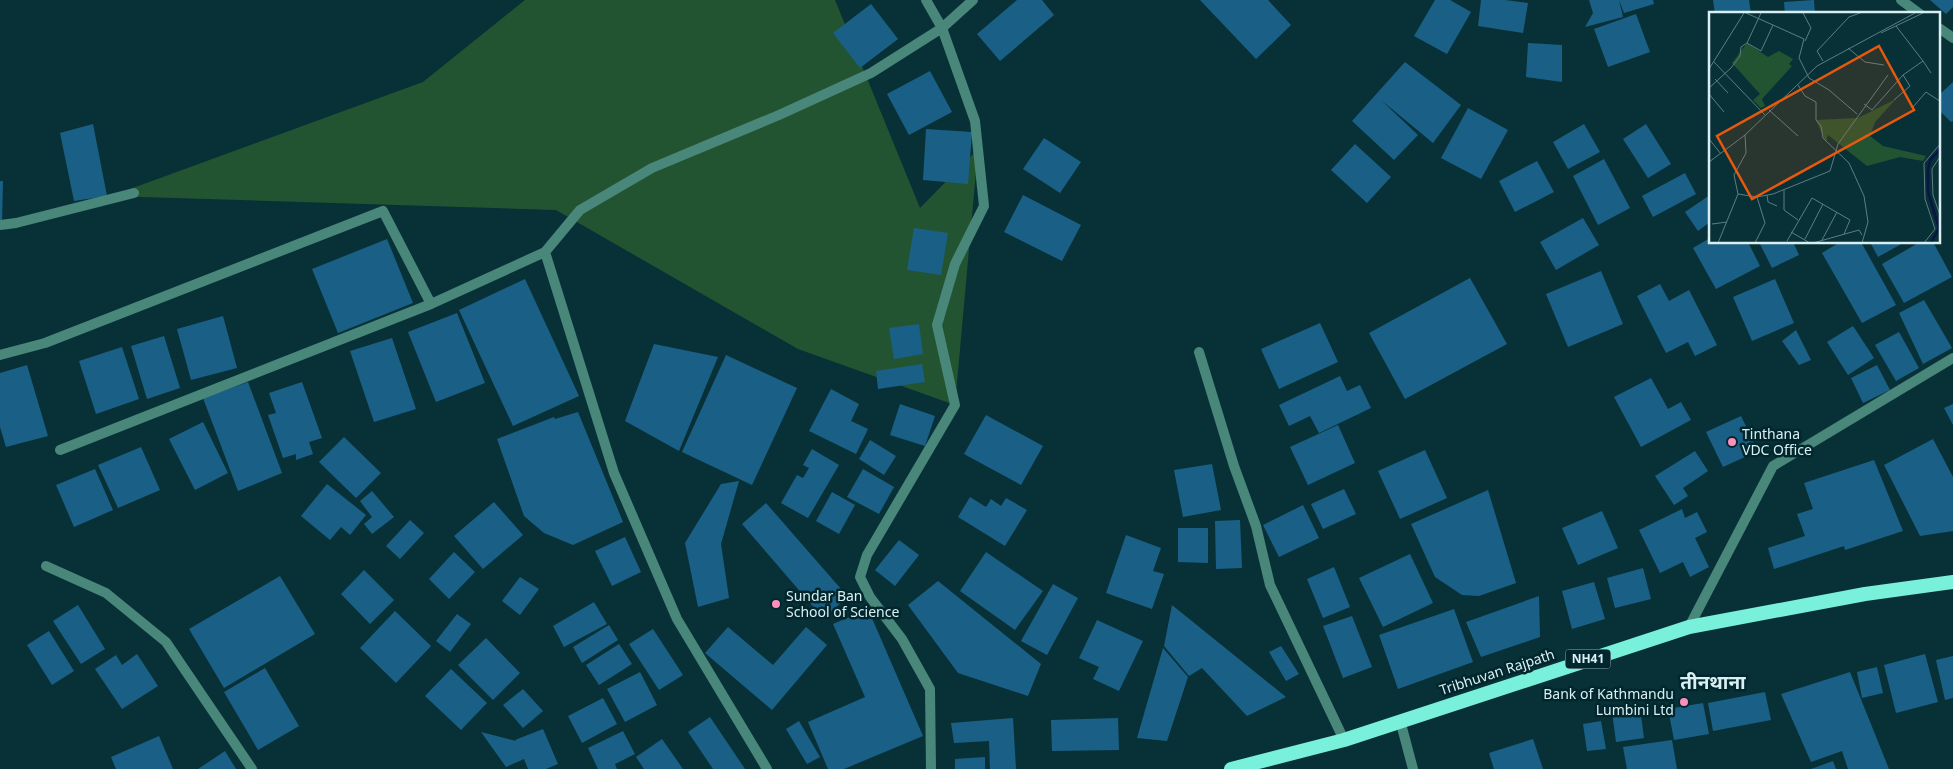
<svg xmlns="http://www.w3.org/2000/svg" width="1953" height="769" font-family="'Noto Sans','Noto Sans Devanagari',sans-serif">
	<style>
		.green { fill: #235431 }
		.building { fill: #1a6086 }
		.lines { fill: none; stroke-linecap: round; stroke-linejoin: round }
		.minor { stroke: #48877a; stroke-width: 10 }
		.tertiary { stroke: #48877a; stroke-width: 10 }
		.trunk { stroke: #79f0da; stroke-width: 14 }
		.poi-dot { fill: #fe8ebd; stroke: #00272d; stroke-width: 2 }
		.labels { text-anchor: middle; stroke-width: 5; stroke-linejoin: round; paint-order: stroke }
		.shield { fill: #00272d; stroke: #99b3b7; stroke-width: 1 }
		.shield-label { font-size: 12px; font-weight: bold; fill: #daeff2 }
		.poi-label { font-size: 14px; fill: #daeff2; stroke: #00272d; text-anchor: start }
		.street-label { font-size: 14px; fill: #daeff2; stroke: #00272d }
		.district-label { font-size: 19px; font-weight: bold; fill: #daeff2; stroke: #00272d }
		.inset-river { fill: none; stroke: #081545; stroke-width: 2.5 }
		.inset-road { fill: none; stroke: #5c7d82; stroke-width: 1 }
		.view { fill: #e8590c; fill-opacity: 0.15; stroke: #e8590c; stroke-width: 2.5 }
		.inset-edge { fill: none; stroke: #daeff2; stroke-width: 2.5 }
	</style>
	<rect width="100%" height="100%" fill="#083137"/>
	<!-- green -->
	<path class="green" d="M 525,0 L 835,0 L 920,208 L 978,149 L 955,405 L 798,349 L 556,210 L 111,196 L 423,82 Z"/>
	<!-- building -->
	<path class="building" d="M 1017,0 L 1042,0 L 1054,15 L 1000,61 L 977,34 Z
		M 1200,0 L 1268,0 L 1291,25 L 1256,59 Z
		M 1435,0 L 1450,0 L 1471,12 L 1447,54 L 1414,36 Z
		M 1481,0 L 1505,0 L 1528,3 L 1523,33 L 1478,26 Z
		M 1589,0 L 1619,0 L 1623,17 L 1585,27 L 1593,13 Z
		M 1619,0 L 1653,0 L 1654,4 L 1624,13 Z
		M 1713,0 L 1749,0 L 1751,14 L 1715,14 Z
		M 1814,0 L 1815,14 L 1785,14 L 1784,2 Z
		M 1930,0 L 1953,0 L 1953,7 L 1946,14 Z
		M 871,4 L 898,39 L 860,68 L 833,33 Z
		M 1636,14 L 1650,52 L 1608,67 L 1594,29 Z
		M 1528,43 L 1562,45 L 1562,82 L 1526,77 Z
		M 1405,62 L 1461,105 L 1433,143 L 1381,100 L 1418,135 L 1394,160 L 1352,121 Z
		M 930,71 L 952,112 L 909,135 L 887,94 Z
		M 1953,82 L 1953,121 L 1951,122 L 1939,110 L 1939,95 Z
		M 1468,108 L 1508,130 L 1481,179 L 1441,158 Z
		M 93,124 L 107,196 L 74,201 L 60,133 Z
		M 1584,124 L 1600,152 L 1568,169 L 1553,142 Z
		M 1646,124 L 1671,164 L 1648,178 L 1623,139 Z
		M 926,129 L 972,132 L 968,184 L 923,180 Z
		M 1044,138 L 1081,162 L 1060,193 L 1023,169 Z
		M 1355,144 L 1391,177 L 1367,203 L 1331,170 Z
		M 1604,159 L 1630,208 L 1598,225 L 1573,176 Z
		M 1537,161 L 1554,192 L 1515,212 L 1499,181 Z
		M 1685,173 L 1696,194 L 1653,217 L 1642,196 Z
		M 0,181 L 3,181 L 2,224 L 0,224 Z
		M 1023,195 L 1081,225 L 1062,261 L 1004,232 Z
		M 1710,195 L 1710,222 L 1698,231 L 1685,212 Z
		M 1583,218 L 1599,245 L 1556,270 L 1540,242 Z
		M 914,228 L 948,233 L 941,275 L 907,270 Z
		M 1710,238 L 1710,242 L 1748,242 L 1760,266 L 1716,289 L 1693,248 Z
		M 387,239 L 413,303 L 338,333 L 312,269 Z
		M 1759,242 L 1793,242 L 1799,255 L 1772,268 Z
		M 1840,242 L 1861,242 L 1896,305 L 1862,323 L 1822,253 Z
		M 1870,242 L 1905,242 L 1878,257 Z
		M 1920,242 L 1933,242 L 1952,277 L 1904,303 L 1882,264 Z
		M 1601,271 L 1623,324 L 1568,347 L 1546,294 Z
		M 1470,278 L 1507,344 L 1405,399 L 1369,333 Z
		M 525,279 L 579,396 L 513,426 L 459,310 Z
		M 1775,279 L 1794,323 L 1752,341 L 1733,297 Z
		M 1660,284 L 1669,301 L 1689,290 L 1717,345 L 1695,356 L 1688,342 L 1666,353 L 1637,296 Z
		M 1924,300 L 1952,348 L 1923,364 L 1899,313 Z
		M 457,313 L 485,383 L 436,402 L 408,332 Z
		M 223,316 L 237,368 L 191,380 L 177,329 Z
		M 1320,323 L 1338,362 L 1279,389 L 1261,349 Z
		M 919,324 L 923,354 L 894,359 L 889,328 Z
		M 1853,326 L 1874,358 L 1848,375 L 1827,342 Z
		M 1796,330 L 1811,360 L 1799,365 L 1782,341 Z
		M 1899,332 L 1919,368 L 1896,381 L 1875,345 Z
		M 164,336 L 180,388 L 147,399 L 131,346 Z
		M 392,338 L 416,409 L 374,422 L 350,351 Z
		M 654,344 L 718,357 L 679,451 L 625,421 Z
		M 122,347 L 139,399 L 96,414 L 79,361 Z
		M 726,355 L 797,388 L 752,485 L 682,452 Z
		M 922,364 L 925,382 L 878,389 L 876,371 Z
		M 27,365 L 48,436 L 6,447 L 0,427 L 0,373 Z
		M 1877,365 L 1890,390 L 1863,403 L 1851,378 Z
		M 1340,376 L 1347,391 L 1360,385 L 1371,408 L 1319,433 L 1310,416 L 1289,426 L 1279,405 Z
		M 1651,378 L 1668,409 L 1681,402 L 1691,420 L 1641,447 L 1614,397 Z
		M 248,382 L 282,473 L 238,491 L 203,398 Z
		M 302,382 L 322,438 L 309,442 L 313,454 L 296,460 L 296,454 L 283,458 L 268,415 L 276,413 L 269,393 Z
		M 831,389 L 859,404 L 851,421 L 868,429 L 856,454 L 809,431 Z
		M 900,404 L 935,416 L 925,446 L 890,435 Z
		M 1953,404 L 1953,425 L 1944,408 Z
		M 578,412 L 623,522 L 573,545 L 544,533 L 524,516 L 497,439 L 554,417 L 555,419 Z
		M 986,415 L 1043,446 L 1021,485 L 964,454 Z
		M 1741,416 L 1758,451 L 1723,467 L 1706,432 Z
		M 203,422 L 228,473 L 195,490 L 169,439 Z
		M 1338,425 L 1355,463 L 1308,485 L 1290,447 Z
		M 344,437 L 381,473 L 356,498 L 319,462 Z
		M 1933,439 L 1953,477 L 1953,531 L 1920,536 L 1884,465 Z
		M 870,440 L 896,456 L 884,475 L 859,459 Z
		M 141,447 L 160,490 L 118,508 L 98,465 Z
		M 812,449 L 839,465 L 808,518 L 781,503 L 797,475 L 803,478 L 809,468 L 803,465 Z
		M 1425,450 L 1447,498 L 1400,519 L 1378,471 Z
		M 1695,451 L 1708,471 L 1683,488 L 1688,496 L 1674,505 L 1655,476 Z
		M 1874,460 L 1903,531 L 1845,550 L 1844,546 L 1774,569 L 1768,548 L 1805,536 L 1797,514 L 1813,509 L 1804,483 Z
		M 1212,464 L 1221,510 L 1183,517 L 1174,470 Z
		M 95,469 L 113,510 L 74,527 L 56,485 Z
		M 863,469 L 894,487 L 879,514 L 847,497 Z
		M 739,481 L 721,544 L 729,598 L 698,607 L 685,543 L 721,484 Z
		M 327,484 L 366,515 L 350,535 L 341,527 L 330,540 L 301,516 Z
		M 1344,489 L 1356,514 L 1323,529 L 1311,504 Z
		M 1488,490 L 1516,583 L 1479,596 L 1462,595 L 1435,577 L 1411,524 Z
		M 372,491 L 394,517 L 372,534 L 364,524 L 372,517 L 360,501 Z
		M 832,492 L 855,505 L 839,534 L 816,521 Z
		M 970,497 L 986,507 L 991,499 L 1001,506 L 1006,498 L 1027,510 L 1005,546 L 958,517 Z
		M 494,502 L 523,535 L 483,569 L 454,536 Z
		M 766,503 L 848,597 L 823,618 L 742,524 Z
		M 1303,505 L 1319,538 L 1279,557 L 1263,525 Z
		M 1682,509 L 1685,518 L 1697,512 L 1707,532 L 1695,538 L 1709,567 L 1690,577 L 1683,562 L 1660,573 L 1639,530 Z
		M 1602,511 L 1618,548 L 1578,565 L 1562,528 Z
		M 410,520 L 424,533 L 400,559 L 386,546 Z
		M 1240,520 L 1242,568 L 1216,569 L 1215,521 Z
		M 1178,528 L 1208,528 L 1208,563 L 1178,562 Z
		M 1126,535 L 1161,548 L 1153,571 L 1164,574 L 1152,609 L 1106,593 Z
		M 625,537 L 641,572 L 612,586 L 595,551 Z
		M 899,540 L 919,555 L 895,586 L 875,570 Z
		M 454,552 L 475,572 L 449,599 L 429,579 Z
		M 986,552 L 1043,591 L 1015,630 L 960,591 Z
		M 1410,554 L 1433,603 L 1383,627 L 1359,578 Z
		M 1334,567 L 1350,607 L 1323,618 L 1307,579 Z
		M 1643,568 L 1651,599 L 1615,608 L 1607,578 Z
		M 364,570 L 394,600 L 370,624 L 341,594 Z
		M 280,576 L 315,634 L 224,688 L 189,629 Z
		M 520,577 L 539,589 L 520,615 L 502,601 Z
		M 938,581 L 1041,664 L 1028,696 L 958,673 L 908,605 Z
		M 1594,582 L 1605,619 L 1572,629 L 1562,591 Z
		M 1053,584 L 1078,598 L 1047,655 L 1021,641 Z
		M 1539,596 L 1540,637 L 1481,657 L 1466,622 Z
		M 594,602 L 607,624 L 564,647 L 553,626 Z
		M 78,605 L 105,649 L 81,664 L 53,621 Z
		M 1172,605 L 1286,697 L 1247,716 L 1202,668 L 1189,676 L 1164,646 Z
		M 868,609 L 923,736 L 844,769 L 828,769 L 808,722 L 865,697 L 833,624 Z
		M 1454,609 L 1473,662 L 1398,689 L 1379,635 Z
		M 395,611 L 431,646 L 396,683 L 360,648 Z
		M 457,614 L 471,624 L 450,652 L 436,641 Z
		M 1352,616 L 1372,667 L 1343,678 L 1323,626 Z
		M 1097,620 L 1143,641 L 1119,691 L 1093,679 L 1099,667 L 1079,658 Z
		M 609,625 L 618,640 L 582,663 L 573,647 Z
		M 728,627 L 773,665 L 806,627 L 827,645 L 772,710 L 705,653 Z
		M 653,629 L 683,675 L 659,690 L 629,644 Z
		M 49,631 L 74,671 L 52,685 L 27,645 Z
		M 486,638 L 520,673 L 493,700 L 458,665 Z
		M 619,644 L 632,664 L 599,685 L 586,665 Z
		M 1281,646 L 1299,674 L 1286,681 L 1269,652 Z
		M 1163,648 L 1188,677 L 1167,741 L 1137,738 Z
		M 137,654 L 158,686 L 122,709 L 95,669 L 116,655 L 122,665 Z
		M 1925,654 L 1938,702 L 1896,713 L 1884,665 Z
		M 1953,656 L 1953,698 L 1945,700 L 1936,660 Z
		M 1877,667 L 1883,693 L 1862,698 L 1857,672 Z
		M 265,668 L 299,726 L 258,750 L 224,692 Z
		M 451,669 L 487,703 L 461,730 L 425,696 Z
		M 640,672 L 657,705 L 625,722 L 607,689 Z
		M 1850,672 L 1889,769 L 1848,769 L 1842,751 L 1811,762 L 1781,694 Z
		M 523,689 L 543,711 L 523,728 L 503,705 Z
		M 1765,692 L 1771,720 L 1713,731 L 1708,703 Z
		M 603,698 L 617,724 L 582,743 L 568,716 Z
		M 1703,703 L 1709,734 L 1674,740 L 1668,709 Z
		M 1640,708 L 1644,738 L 1616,742 L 1612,712 Z
		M 710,717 L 745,769 L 713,769 L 688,732 Z
		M 1013,718 L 1016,769 L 990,769 L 989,741 L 954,743 L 951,723 Z
		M 1118,718 L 1119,750 L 1052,751 L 1051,720 Z
		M 799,721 L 820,757 L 807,764 L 786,729 Z
		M 1601,721 L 1606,749 L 1587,751 L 1583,724 Z
		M 543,729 L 558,764 L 546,769 L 528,769 L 524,759 L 506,767 L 481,732 L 516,741 L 515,740 Z
		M 623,731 L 635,754 L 615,764 L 617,769 L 598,769 L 588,748 Z
		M 159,736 L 173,769 L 116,769 L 111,757 Z
		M 662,739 L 683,769 L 644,769 L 636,757 Z
		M 1533,739 L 1543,769 L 1494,769 L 1489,753 Z
		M 1672,740 L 1677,769 L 1627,769 L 1623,747 Z
		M 225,751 L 236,769 L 198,769 Z
		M 985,757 L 985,769 L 955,769 L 955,759 Z
		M 1833,761 L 1836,769 L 1811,769 Z"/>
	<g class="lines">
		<!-- minor -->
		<path class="minor" d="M 926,0 L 942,28 L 975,121 L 984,206 L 955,264 L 937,325 L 955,405 L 867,555 L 860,577 L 870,597 L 902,639 L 930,689 L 931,769
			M 1901,0 L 1920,14
			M 1939,28 L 1953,38
			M 0,225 L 16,223 L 134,193
			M 545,252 L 614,473 L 677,619 L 767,769
			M 1199,352 L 1234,466 L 1256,526 L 1270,585 L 1344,740
			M 0,355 L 45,343 L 383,211 L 431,304
			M 60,450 L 431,304 L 545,252 L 580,210 L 652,168 L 779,115 L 871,73 L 942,28 L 973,0
			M 46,566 L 106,593 L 166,642 L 252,769
			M 1400,720 L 1413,769"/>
		<!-- tertiary -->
		<path class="tertiary" d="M 1689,627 L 1773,466 L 1953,358"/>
		<!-- trunk -->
		<path class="trunk" d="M 1231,769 L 1344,740 L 1689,627 L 1865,594 L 1953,582"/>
	</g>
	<!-- markers -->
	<g class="poi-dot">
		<circle cx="1732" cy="442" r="5"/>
		<circle cx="776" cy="604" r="5"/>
		<circle cx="1684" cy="702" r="5"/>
	</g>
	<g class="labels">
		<!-- shield labels -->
		<rect class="shield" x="1565.5" y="649.5" width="45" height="19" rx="4"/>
		<g class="shield-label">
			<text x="1588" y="663">NH41</text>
		</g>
		<!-- poi labels -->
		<g class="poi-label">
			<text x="1742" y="439">Tinthana<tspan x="1742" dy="16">VDC Office</tspan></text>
			<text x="786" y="601">Sundar Ban<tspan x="786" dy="16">School of Science</tspan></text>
			<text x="1674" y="699" text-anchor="end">Bank of Kathmandu<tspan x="1674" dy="16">Lumbini Ltd</tspan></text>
		</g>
		<!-- street labels -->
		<g class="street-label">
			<text transform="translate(1497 672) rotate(-18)" y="5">Tribhuvan Rajpath</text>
		</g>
		<!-- district labels -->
		<g class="district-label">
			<text x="1713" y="689">तीनथाना</text>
		</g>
	</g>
	<!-- overview -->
	<g transform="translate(1709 12)">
		<rect width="231" height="231" fill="#083137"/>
		<path d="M 38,31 L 59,45 L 70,39 L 84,47 L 80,52 L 83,54 L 53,87 L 56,94 L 52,96 L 44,88 L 51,82 L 23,51 ZM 187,87 L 166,110 L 161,124 L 174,134 L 217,144 L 214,149 L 191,145 L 158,154 L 119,123 L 117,130 L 107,108 L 149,106 Z" fill="#235431"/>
		<path class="inset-river" d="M 222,231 L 230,216 L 219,180 L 219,158 L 221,148 L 232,137"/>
		<path class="inset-road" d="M 37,1 L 64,13M 52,1 L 38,31 L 52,39 L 64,13 L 95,27 L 90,46 L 100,66 L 120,78 L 148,102M 94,1 L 102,16 L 96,29M 187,14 L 214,49M 172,21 L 214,1M 139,36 L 156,50 L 175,53M 114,49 L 108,39 L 140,5 L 151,1M 5,50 L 56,103M 0,57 L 35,1M 6,67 L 19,81M 89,73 L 96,84 L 107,90 L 107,108 L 112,114 L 114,126 L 140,151 L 155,184 L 159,210 L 153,231M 0,76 L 22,56 L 31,44 L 32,35 L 38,31M 0,82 L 15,100M 185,88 L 201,74 L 194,63 L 214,49 L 222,61M 155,92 L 163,98 L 194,63M 204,95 L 217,80 L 232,90M 60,98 L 89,124M 0,127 L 12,142M 232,143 L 223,157 L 224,183 L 232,206M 0,150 L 36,123 L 108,54 L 206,1M 75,178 L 75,198 L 89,208M 29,182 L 48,185 L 64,182 L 121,159 L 129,132 L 179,63M 58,183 L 59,190 L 68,194M 3,212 L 18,210M 82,220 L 101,231M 96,227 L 114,192M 113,228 L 128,200M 78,229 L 103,186 L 141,208 L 135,222M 9,231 L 29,182 L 25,163 L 37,141 L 36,123M 46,231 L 56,211 L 48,185M 104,231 L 150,218 L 153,223M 215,231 L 226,217 L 216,187 L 215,151 L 232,131"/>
		<path class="view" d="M 170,34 L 205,98 L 43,187 L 8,124 Z"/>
		<rect width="231" height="231" class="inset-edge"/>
	</g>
</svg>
